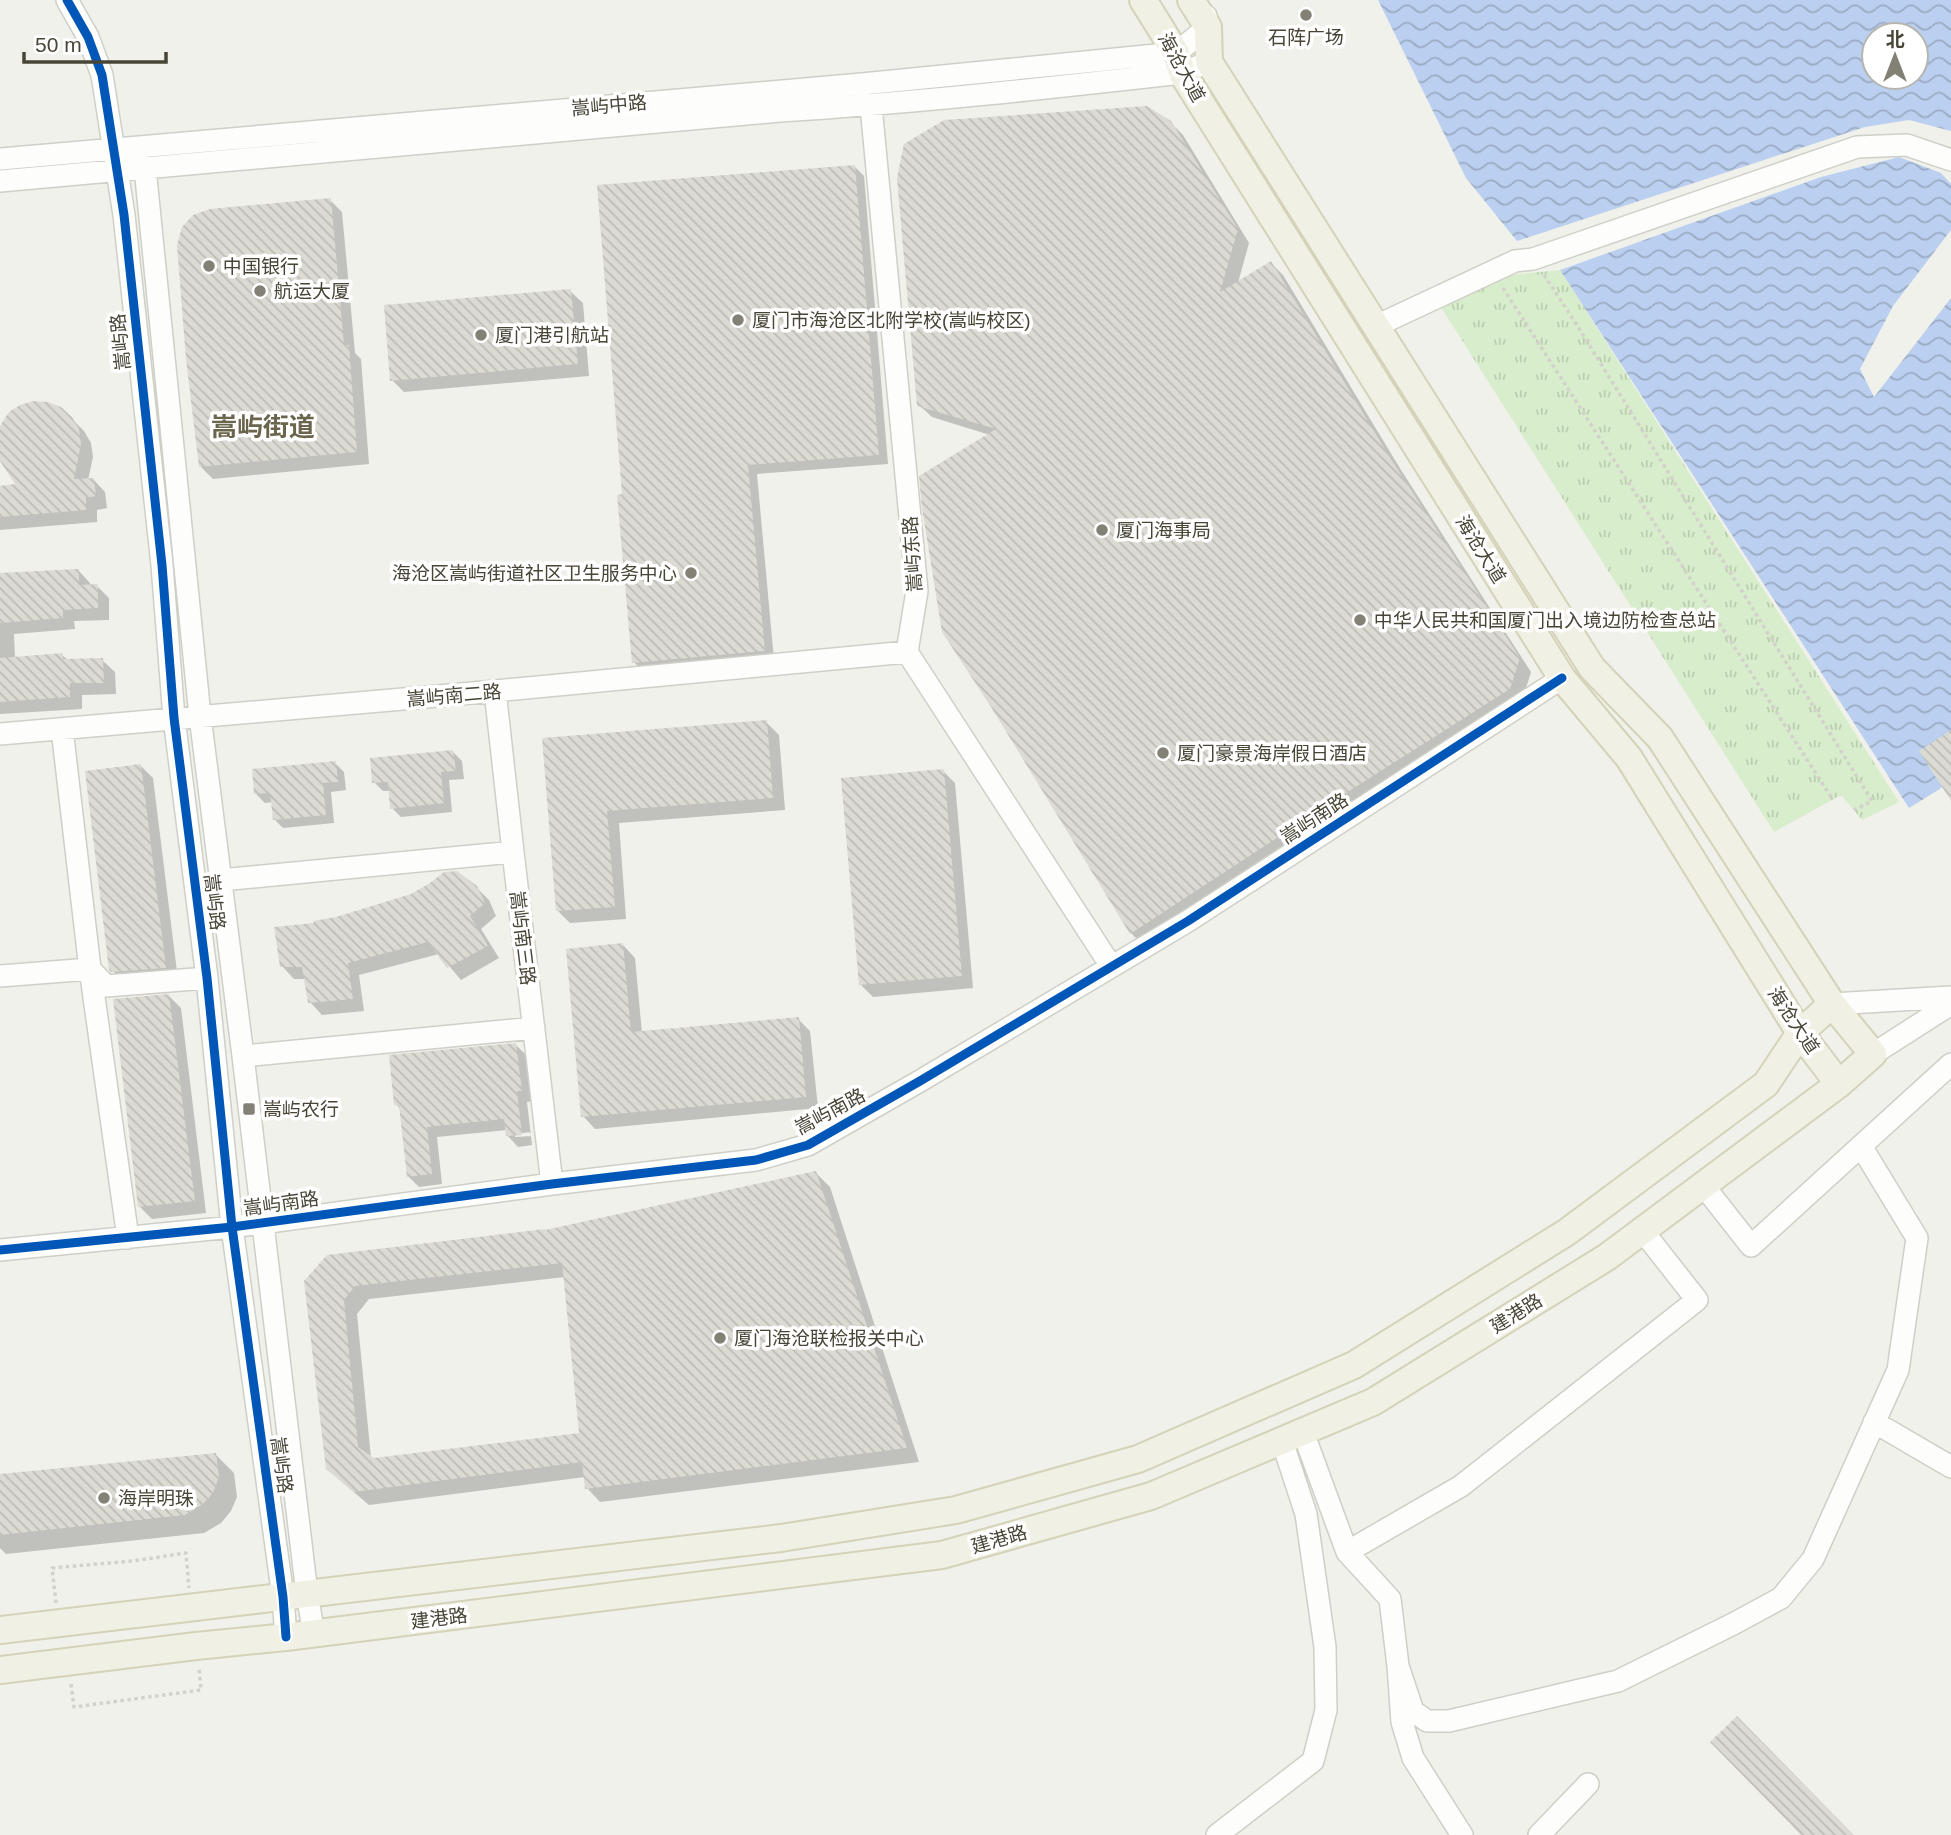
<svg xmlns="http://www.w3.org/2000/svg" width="1951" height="1835" font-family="Arial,'Noto Sans SC',sans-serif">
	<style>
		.grass { fill: url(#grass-tufts) }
		.water { fill: url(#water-waves); fill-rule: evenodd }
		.shadow { fill: #0003; fill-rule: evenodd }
		.building { fill: url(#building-back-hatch); fill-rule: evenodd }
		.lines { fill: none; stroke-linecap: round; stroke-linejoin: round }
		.minor-casing { stroke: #cfcfc8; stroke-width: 24 }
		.major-casing { stroke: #d4d2b8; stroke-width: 30 }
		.path { stroke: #d2d1cb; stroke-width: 3.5; stroke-dasharray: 3.5 3.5; stroke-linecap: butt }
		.minor { stroke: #fdfdfc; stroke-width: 21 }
		.major { stroke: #f1f0e4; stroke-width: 26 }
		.cycleway-casing { stroke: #fff; stroke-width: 13 }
		.cycleway { stroke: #0057b8; stroke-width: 9 }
		.poi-dot { fill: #838176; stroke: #fff; stroke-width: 2.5 }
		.labels { text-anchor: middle; stroke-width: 7; stroke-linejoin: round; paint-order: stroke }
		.poi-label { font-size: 19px; fill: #484537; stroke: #fff; text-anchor: start }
		.street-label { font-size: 19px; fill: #484537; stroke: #fff }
		.district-label { font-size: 26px; font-weight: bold; fill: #6b654d; stroke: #fff }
	</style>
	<defs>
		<pattern id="grass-tufts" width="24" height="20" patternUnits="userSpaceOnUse" patternTransform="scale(1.75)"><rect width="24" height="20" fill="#d8edcb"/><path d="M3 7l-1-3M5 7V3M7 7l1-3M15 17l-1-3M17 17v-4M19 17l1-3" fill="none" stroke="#bbcdaf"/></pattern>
		<pattern id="water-waves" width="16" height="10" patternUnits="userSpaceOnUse" patternTransform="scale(1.75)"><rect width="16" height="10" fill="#bbd0f0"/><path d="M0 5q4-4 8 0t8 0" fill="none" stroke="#9aabc3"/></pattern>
		<pattern id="building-back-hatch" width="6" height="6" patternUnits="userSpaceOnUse" patternTransform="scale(1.75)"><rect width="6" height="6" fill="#dbdad3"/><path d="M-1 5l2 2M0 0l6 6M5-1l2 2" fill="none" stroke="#bdbcb6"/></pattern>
	</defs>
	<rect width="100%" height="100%" fill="#f1f1eb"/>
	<!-- grass -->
	<path class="grass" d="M 1560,270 L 1899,802 L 1862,820 L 1841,795 L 1774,832 L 1437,301 L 1489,277 Z"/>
	<!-- water -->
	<path class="water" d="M 1378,0 L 1951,0 L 1951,131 L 1909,120 L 1865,127 L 1517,241 L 1466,178 ZM 1916,35 L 1916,77 L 1874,77 L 1874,35 Z
		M 1899,157 L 1941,173 L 1951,184 L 1951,230 L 1893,306 L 1860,369 L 1874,397 L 1951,298 L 1951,782 L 1909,808 L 1560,270 L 1821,177 Z"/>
	<!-- shadow -->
	<path class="shadow" d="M 1170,122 L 1183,135 L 1249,243 L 1238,283 L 1271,263 L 1283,275 L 1401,470 L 1531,672 L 1522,701 L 1143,945 L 1131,933 L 990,435 L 932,417 L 919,405 Z
		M 855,167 L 864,176 L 888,464 L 757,474 L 774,660 L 643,672 L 634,662 L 624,496 Z
		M 330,200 L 342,212 L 355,353 L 361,359 L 369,464 L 213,479 L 200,466 Z
		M 570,291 L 583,303 L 589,376 L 404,392 L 392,380 Z
		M 71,418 L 84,431 L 91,443 L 93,457 L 88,480 L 93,479 L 105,492 L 107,508 L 97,510 L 97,522 L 0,530 L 0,487 L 18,486 L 0,455 L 0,431 Z
		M 78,570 L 90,583 L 90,586 L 97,586 L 109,598 L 109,620 L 74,621 L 75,629 L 14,634 L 15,658 L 62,655 L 68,660 L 102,660 L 115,672 L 116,694 L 82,695 L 82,709 L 0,714 L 0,575 Z
		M 766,722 L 779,735 L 785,810 L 619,823 L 626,919 L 570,923 L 558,911 L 544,740 Z
		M 453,752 L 462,761 L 464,779 L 449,780 L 452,812 L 401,817 L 392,808 L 390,791 L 383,791 L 374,782 Z
		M 335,763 L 344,772 L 346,790 L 331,792 L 334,823 L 283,828 L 274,819 L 273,802 L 265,803 L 256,794 Z
		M 141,766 L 153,778 L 178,980 L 125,984 L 111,969 Z
		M 943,771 L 955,783 L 973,988 L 873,997 L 861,985 Z
		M 476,887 L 489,900 L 496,916 L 481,929 L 499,958 L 461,980 L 439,954 L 359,975 L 364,1011 L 322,1015 L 310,1002 L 306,979 L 294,979 L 282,966 L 317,925 Z
		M 623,945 L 635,958 L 642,1033 L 798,1019 L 810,1031 L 818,1108 L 595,1129 L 583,1116 Z
		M 169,996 L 181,1008 L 206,1213 L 152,1219 L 140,1207 Z
		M 516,1045 L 527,1056 L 532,1101 L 527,1102 L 532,1145 L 518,1147 L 507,1135 L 507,1130 L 437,1137 L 442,1184 L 419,1187 L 408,1176 L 401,1110 L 396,1104 ZM 531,1132 L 531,1136 L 515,1137 L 515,1134 Z
		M 816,1173 L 830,1187 L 919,1462 L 600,1502 L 587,1488 L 585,1477 L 369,1505 L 342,1482 L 306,1282 ZM 565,1277 L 581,1435 L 373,1460 L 371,1458 L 357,1314 L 369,1299 Z
		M 215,1454 L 234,1473 L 237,1497 L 231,1511 L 221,1523 L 204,1533 L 6,1554 L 0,1548 L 0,1475 Z"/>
	<!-- building -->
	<path class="building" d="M 1147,106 L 1171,121 L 1238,229 L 1220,292 L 1271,261 L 1389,456 L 1520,658 L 1510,689 L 1335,800 L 1130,934 L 991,707 L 942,632 L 922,508 L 919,476 L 996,429 L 917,406 L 897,178 L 904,144 L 944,120 Z
		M 855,165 L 879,455 L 748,465 L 765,651 L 632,663 L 617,495 L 622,494 L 597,185 Z
		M 331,198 L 344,345 L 349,345 L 357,452 L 199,467 L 186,359 L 177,245 L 182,227 L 193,215 L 210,209 Z
		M 571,289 L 578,364 L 390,381 L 384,305 Z
		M 33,401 L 48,402 L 61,407 L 72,417 L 79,429 L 81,444 L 74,479 L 94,478 L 96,496 L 86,498 L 86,510 L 0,517 L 0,486 L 15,484 L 0,461 L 0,426 L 9,412 L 20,405 Z
		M 79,569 L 79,585 L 98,584 L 98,608 L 63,610 L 63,618 L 0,623 L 0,573 Z
		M 63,653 L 63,659 L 103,658 L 104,683 L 70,683 L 70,697 L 0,702 L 0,658 Z
		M 767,720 L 773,798 L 607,811 L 615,907 L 556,911 L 542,738 Z
		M 1951,730 L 1951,801 L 1919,751 Z
		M 453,750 L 456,771 L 441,772 L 444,803 L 390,809 L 388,782 L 372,783 L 370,758 Z
		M 336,761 L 338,782 L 323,783 L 326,815 L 273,820 L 270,793 L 254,794 L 252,769 Z
		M 141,764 L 166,968 L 111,972 L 109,970 L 85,771 Z
		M 944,769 L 962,976 L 859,985 L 841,778 Z
		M 457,871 L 477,886 L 485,903 L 470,916 L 488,946 L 447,968 L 428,942 L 348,963 L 353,999 L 308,1003 L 302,967 L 280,967 L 274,927 L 314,923 L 313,921 L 336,917 L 411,894 L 430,883 L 444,872 Z
		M 623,943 L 631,1032 L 799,1017 L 806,1097 L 581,1117 L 566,949 Z
		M 169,994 L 195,1201 L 138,1207 L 113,999 Z
		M 516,1043 L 522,1091 L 517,1091 L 522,1135 L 506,1136 L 504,1119 L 427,1127 L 432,1174 L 407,1177 L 399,1105 L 394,1105 L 389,1055 Z
		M 816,1171 L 907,1448 L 585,1489 L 582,1462 L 354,1492 L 326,1469 L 304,1281 L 327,1255 L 545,1229 L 545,1230 ZM 562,1263 L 579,1433 L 374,1458 L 358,1447 L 344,1300 L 355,1286 Z
		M 216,1453 L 219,1477 L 213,1493 L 203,1504 L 185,1515 L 0,1535 L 0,1474 Z
		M 1737,1716 L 1854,1835 L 1801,1835 L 1710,1742 Z"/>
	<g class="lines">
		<!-- minor casing -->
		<g class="minor-casing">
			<path id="minor" d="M 67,0 L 88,37 L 102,75 L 124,215 L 162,565 L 174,718 L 207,978 L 232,1227 L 283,1597 L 286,1637
				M 867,95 L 871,106 L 917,591 L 907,652 L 1111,966
				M 141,147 L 145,168 L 200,716 L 243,1056 L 307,1594 L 314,1634
				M 0,159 L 862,84 L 1176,53 L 1208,27 L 1206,16
				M 0,181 L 780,111 C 914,103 1048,88 1182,73 L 1209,62
				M 1376,326 L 1515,261 L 1533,259 L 1857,147 L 1907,145 L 1951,160
				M 495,691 L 513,852 L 552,1184
				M 62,729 L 90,969 L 128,1238
				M 0,734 L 495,691 L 907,652
				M 221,880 L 513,852
				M 0,976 L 90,969 L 106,986 L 207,978
				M 1832,1004 L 1951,997
				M 1873,1054 L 1951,1004
				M 243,1056 L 534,1028
				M 1703,1185 L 1751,1246 L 1951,1064
				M 0,1250 L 232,1227 L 552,1184 L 756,1160 L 808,1145 L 920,1081 L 1188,921 L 1562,678
				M 1874,1422 L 1951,1467
				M 1303,1432 L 1347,1552 L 1390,1599 L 1398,1666 L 1402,1722 L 1413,1758 L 1462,1835
				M 1347,1552 L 1461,1486 L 1697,1300 L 1642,1230
				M 1398,1666 L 1413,1711 L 1427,1721 L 1449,1721 L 1618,1681 L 1733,1624 L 1781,1598 L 1813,1559 L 1898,1370 L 1917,1238 L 1861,1146
				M 1217,1835 L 1313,1761 L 1326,1710 L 1325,1647 L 1306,1514 L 1282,1441
				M 1539,1835 L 1588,1784"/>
		</g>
		<!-- major casing -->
		<g class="major-casing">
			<path id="major" d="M 1143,0 L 1176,53 L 1182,73 L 1562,678 L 1629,758 L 1800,1033 L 1839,1084
				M 0,1630 L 781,1538 L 956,1510 L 1138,1459 L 1354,1365 L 1567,1232 L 1766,1084 L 1800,1033 L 1832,1004
				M 0,1670 L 196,1646 L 286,1637 L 942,1555 L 1151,1496 L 1373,1402 L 1607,1257 L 1839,1084 L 1873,1054 L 1832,1004 L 1660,738 L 1592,668 L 1209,62 L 1208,27 L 1191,0"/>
		</g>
		<!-- path -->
		<path class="path" d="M 1544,275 L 1575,322 L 1872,801 L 1854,810
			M 1503,288 L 1833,800
			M 56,1603 L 52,1568 L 132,1561 L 186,1553 L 189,1588
			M 71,1684 L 74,1707 L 201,1690 L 199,1668"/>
		<!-- minor -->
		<use href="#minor" class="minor"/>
		<!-- major -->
		<use href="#major" class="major"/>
		<!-- cycleway casing -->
		<g class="cycleway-casing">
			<path id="cycleway" d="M 67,0 L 88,37 L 102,75 L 124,215 L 162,565 L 174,718 L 207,978 L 232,1227 L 283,1597 L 286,1637
				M 0,1250 L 232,1227 L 552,1184 L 756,1160 L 808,1145 L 920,1081 L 1188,921 L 1562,678"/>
		</g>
		<!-- cycleway -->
		<use href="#cycleway" class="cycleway"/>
	</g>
	<!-- markers -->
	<g class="poi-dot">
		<circle cx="1306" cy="15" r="7"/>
		<circle cx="209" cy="266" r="7"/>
		<circle cx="260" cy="291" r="7"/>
		<circle cx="738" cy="320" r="7"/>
		<circle cx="481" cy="335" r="7"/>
		<circle cx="1102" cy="530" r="7"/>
		<circle cx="691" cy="573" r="7"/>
		<circle cx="1360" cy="620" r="7"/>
		<circle cx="1163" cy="753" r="7"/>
		<rect x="242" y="1102" width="14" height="14" rx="3.5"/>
		<circle cx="720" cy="1338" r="7"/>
		<circle cx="104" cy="1498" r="7"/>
	</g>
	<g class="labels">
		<!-- poi labels -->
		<g class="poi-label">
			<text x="1306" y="44" text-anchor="middle">石阵广场</text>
			<text x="223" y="273">中国银行</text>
			<text x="274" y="298">航运大厦</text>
			<text x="752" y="327">厦门市海沧区北附学校(嵩屿校区)</text>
			<text x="495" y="342">厦门港引航站</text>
			<text x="1116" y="537">厦门海事局</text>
			<text x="677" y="580" text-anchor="end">海沧区嵩屿街道社区卫生服务中心</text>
			<text x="1374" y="627">中华人民共和国厦门出入境边防检查总站</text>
			<text x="1177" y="760">厦门豪景海岸假日酒店</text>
			<text x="263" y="1116">嵩屿农行</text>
			<text x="734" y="1345">厦门海沧联检报关中心</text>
			<text x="118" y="1505">海岸明珠</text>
		</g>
		<!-- street labels -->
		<g class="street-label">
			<text transform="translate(1182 67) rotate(61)" y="7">海沧大道</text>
			<text transform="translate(609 105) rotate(-5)" y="7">嵩屿中路</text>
			<text transform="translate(120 342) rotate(-96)" y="7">嵩屿路</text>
			<text transform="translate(1481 549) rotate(58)" y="7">海沧大道</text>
			<text transform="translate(912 554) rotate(-94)" y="7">嵩屿东路</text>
			<text transform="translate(454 695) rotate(-5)" y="7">嵩屿南二路</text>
			<text transform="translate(1314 818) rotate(-33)" y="7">嵩屿南路</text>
			<text transform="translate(215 902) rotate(83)" y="7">嵩屿路</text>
			<text transform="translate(523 938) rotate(83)" y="7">嵩屿南三路</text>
			<text transform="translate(1794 1020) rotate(56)" y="7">海沧大道</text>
			<text transform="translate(830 1111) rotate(-28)" y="7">嵩屿南路</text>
			<text transform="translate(281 1203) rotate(-8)" y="7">嵩屿南路</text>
			<text transform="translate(1516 1313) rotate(-32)" y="7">建港路</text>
			<text transform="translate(282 1465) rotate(82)" y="7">嵩屿路</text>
			<text transform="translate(999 1539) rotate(-16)" y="7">建港路</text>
			<text transform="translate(439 1618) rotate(-7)" y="7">建港路</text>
		</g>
		<!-- district labels -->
		<g class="district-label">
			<text x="263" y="436">嵩屿街道</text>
		</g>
	</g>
	<!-- north arrow -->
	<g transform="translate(1895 56)"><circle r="33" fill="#ffffff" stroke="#b6b5af" stroke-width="2"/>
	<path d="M0-5L12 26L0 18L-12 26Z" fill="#838176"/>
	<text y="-10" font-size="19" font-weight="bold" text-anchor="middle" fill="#484537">北</text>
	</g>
	<!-- scale -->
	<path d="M24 52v10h142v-10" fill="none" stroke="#484537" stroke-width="3.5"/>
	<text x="35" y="52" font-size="21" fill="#484537" stroke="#ffffff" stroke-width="5" paint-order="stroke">50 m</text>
</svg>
